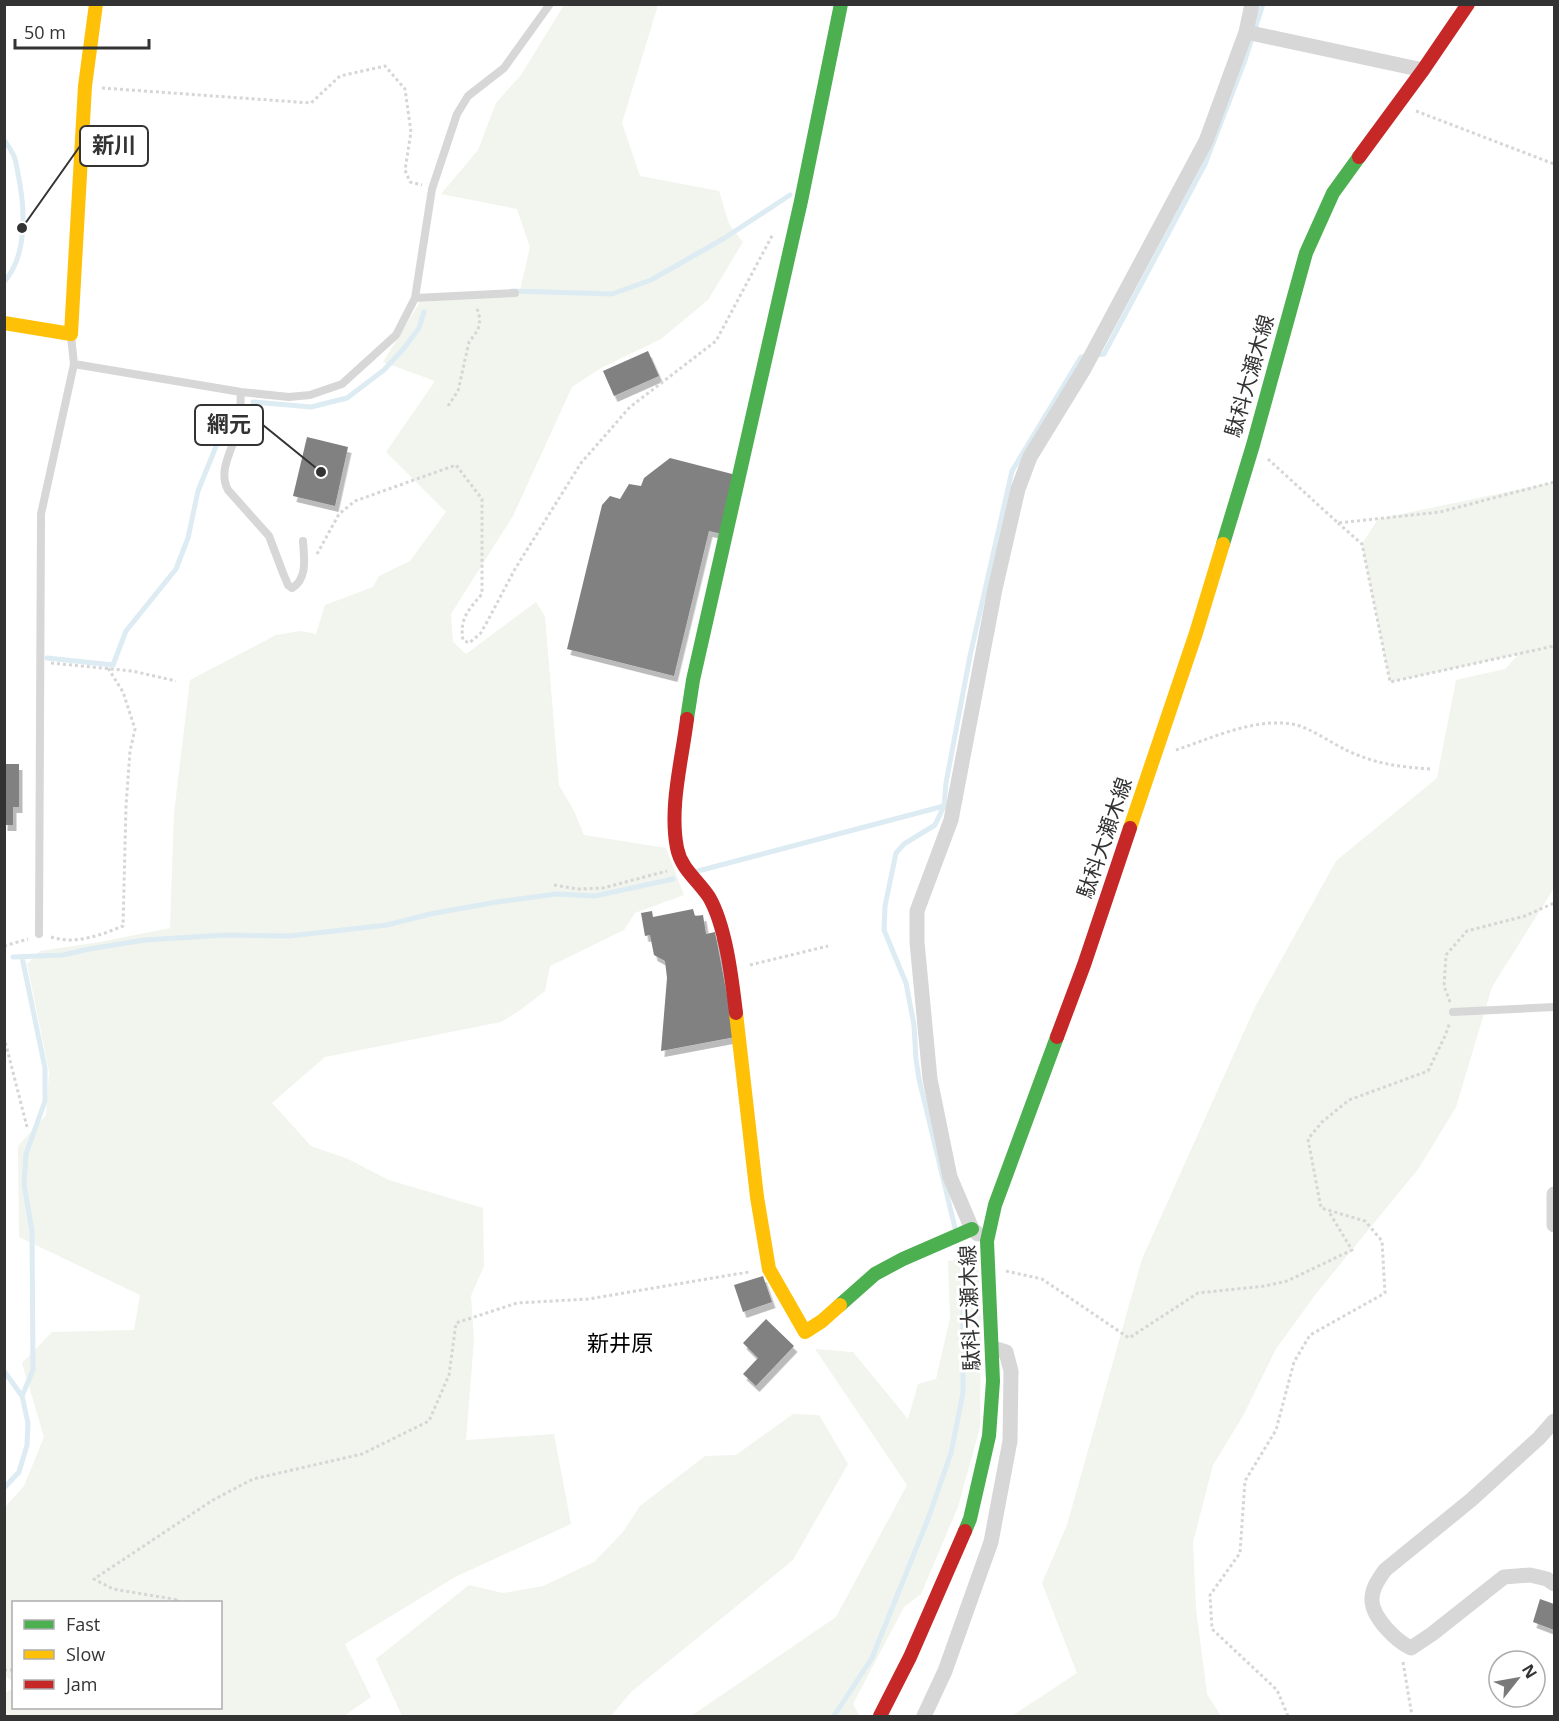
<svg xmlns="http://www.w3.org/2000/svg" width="1559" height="1721" font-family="'Open Sans','Noto Sans JP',sans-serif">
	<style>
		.green { fill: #f1f5ed }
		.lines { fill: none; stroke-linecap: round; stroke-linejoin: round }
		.stream { stroke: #ddebf3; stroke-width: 5 }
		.building { fill: #818181; filter: url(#shadow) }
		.path { stroke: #d6d6d6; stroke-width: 3; stroke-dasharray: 3 3; stroke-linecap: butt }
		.lane { stroke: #d7d7d7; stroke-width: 8 }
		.street { stroke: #d7d7d7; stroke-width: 15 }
		.fast { stroke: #4caf50; stroke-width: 14 }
		.slow { stroke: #ffc107; stroke-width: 14 }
		.jam { stroke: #c62828; stroke-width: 14 }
		.labels { text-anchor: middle; stroke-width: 6; stroke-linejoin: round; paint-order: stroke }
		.street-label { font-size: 21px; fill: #333; stroke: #fff }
		.neighbourhood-label { font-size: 22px; fill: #000; stroke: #fff }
		.leader { fill: none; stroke: #333; stroke-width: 2 }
		.callout-dot { fill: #333; stroke: #fff; stroke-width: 2 }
		.callout { fill: #fff; stroke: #333; stroke-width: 2 }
		.callout-label { font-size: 22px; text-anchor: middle; font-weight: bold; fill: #333 }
	</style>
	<defs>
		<filter id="shadow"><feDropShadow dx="3.5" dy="6" stdDeviation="0" flood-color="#0004"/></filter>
	</defs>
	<rect width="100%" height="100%" fill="#fff"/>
	<!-- green -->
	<path class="green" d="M 564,5 L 658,5 L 622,123 L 640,176 L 719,191 L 729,224 L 743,242 L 708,300 L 661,339 L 601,368 L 572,387 L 513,516 L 451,614 L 453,642 L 466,654 L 536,602 L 545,616 L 559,785 L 574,811 L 584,835 L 666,848 L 684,895 L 635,913 L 624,930 L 550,966 L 545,991 L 519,1011 L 501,1022 L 325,1057 L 272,1103 L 311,1146 L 348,1159 L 389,1180 L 483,1208 L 484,1266 L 471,1296 L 474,1340 L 466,1440 L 554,1434 L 571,1524 L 455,1577 L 345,1644 L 371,1697 L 344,1716 L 5,1716 L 4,1693 L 13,1689 L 14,1708 L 220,1708 L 220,1602 L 14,1602 L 13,1683 L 5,1675 L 5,1507 L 24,1486 L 44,1437 L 22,1363 L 52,1332 L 134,1330 L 140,1295 L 19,1237 L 18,1146 L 46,1115 L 49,1072 L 27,964 L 40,951 L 100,942 L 170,928 L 174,813 L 190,680 L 276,635 L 301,631 L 316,634 L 325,605 L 373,587 L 379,576 L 410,561 L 446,512 L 386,452 L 435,381 L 383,362 L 420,302 L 519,295 L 530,247 L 517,209 L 441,194 L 478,150 L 496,103 L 521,75 Z
		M 1554,482 L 1554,888 L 1492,987 L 1456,1107 L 1419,1168 L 1315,1295 L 1276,1349 L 1243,1416 L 1213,1465 L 1193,1542 L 1196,1609 L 1207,1694 L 1221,1716 L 1012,1716 L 1077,1673 L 1042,1583 L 1067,1525 L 1142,1259 L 1255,1007 L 1336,861 L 1437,778 L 1456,680 L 1505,669 L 1519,654 L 1390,682 L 1362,544 L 1378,519 Z
		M 978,1258 L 981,1320 L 980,1427 L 958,1507 L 921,1594 L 904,1607 L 853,1704 L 859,1715 L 858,1716 L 691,1716 L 836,1617 L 907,1485 L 815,1349 L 853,1352 L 908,1419 L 918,1384 L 936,1379 L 950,1318 L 948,1261 Z
		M 793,1414 L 819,1415 L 848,1464 L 793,1560 L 631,1692 L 611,1716 L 402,1716 L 376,1659 L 469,1585 L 503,1593 L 543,1586 L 594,1562 L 623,1532 L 640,1506 L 705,1456 L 736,1455 Z"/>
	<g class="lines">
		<!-- stream -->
		<path class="stream" d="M 4,140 C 8,145 11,150 14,156 C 16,161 17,168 18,174 C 25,207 28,255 4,282
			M 512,291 L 612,294 L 651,280 L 723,239 L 790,195
			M 253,402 L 311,407 L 347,398 L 384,370 L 405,347 L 419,328 L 424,312
			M 47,658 L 113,665 L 126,631 L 176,569 L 188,538 L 198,491 L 232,407
			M 698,871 L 944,806
			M 13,957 L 63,955 L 89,949 L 145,940 L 225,935 L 290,936 L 387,925 L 430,914 L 497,902 L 556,894 L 595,896 L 673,879
			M 22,957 L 45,1068 L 45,1101 L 26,1154 L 24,1184 L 32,1231 L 33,1370 L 22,1396
			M 956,1232 L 919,1079 L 916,1059 L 914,1025 L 906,983 L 884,930 L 885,906 L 896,853 L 904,844 L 935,825 L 944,806 L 946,783 L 970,656 L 1012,471 L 1081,357 L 1104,354 L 1205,164 L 1245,60 L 1263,4
			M 4,1371 L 22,1396 L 28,1423 L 27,1445 L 19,1472 L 4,1488
			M 834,1716 L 872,1658 L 928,1519 L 951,1453 L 963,1393 L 963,1272 L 959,1251"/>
	</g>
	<!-- building -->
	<path class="building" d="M 648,351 L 659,376 L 614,396 L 603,371 Z
		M 307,437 L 348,447 L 335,506 L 293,496 Z
		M 670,458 L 736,475 L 722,534 L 709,531 L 674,676 L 567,649 L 602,505 L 610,496 L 620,499 L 629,484 L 641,486 L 644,478 Z
		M 4,764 L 19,764 L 19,807 L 13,807 L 13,825 L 4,825 Z
		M 693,909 L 695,916 L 703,915 L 706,934 L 715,932 L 735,1037 L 661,1051 L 667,978 L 665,961 L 654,955 L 650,935 L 645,936 L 641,913 L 652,911 L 653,917 Z
		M 763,1276 L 772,1302 L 743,1312 L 734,1285 Z
		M 766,1319 L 794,1346 L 756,1386 L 743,1374 L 758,1358 L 743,1343 Z
		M 1540,1599 L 1554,1604 L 1554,1630 L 1533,1622 Z"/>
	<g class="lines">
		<!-- path -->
		<path class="path" d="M 102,88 L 311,103 L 340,76 L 385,66 L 405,89 L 411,132 L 405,170 L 410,182 L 422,185
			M 1416,111 L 1554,164
			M 448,406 L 458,391 L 469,342 L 478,330 L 480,319 L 477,308
			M 1268,459 L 1338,523 L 1440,512 L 1554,482
			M 1338,523 L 1362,544 L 1390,682 L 1554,646
			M 317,554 L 339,514 L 355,501 L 456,465 L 482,499 L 482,594 C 469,609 459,619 463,640 L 469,643 L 480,634 L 487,622 L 515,569 L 581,463 L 630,407 L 716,341 L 773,234
			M 51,663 L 132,671 L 176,681
			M 1176,750 C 1212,738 1258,716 1297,725 C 1311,729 1332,743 1346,750 C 1375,764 1400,767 1431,769
			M 554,885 L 578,889 L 603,888 L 667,871
			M 51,937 C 75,945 101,935 123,926 L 126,806 L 130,751 L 135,729 L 123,692 L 108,668
			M 4,946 L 28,939
			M 750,965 L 828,946
			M 1450,1002 L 1444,986 L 1446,955 L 1467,931 L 1525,916 L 1554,903
			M 4,1037 L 27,1127
			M 1006,1271 L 1042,1279 L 1129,1338 L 1198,1293 L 1265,1286 L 1287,1281 L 1352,1250 L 1329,1212
			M 176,1602 L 179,1600 L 113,1589 L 94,1579 L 213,1500 L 253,1479 L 362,1454 L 429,1421 L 449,1375 L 456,1323 L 517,1303 L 588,1299 L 749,1272
			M 1403,1662 L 1412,1716
			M 4,1670 L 14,1670
			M 1288,1716 L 1277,1690 L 1212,1629 L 1210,1595 L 1240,1553 L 1245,1481 L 1276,1430 L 1294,1362 L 1310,1335 L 1385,1293 L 1382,1241 L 1365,1221 L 1321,1208 L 1308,1139 L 1322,1122 L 1349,1100 L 1428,1071 L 1445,1036 L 1450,1022"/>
		<!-- lane -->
		<path class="lane" d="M 415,298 L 515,293
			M 74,364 L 241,392 L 289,397 L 310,395 L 342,384 L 396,335 L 415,298 L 432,189 L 457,114 L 468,96 L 504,68 L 550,4
			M 241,392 C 240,402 241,412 240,421 C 237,443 216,468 228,490 L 269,536 L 283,573 L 288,585 L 292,588 C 308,579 304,557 303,541
			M 39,934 L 41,514 L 74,364 L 71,336
			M 1453,1012 L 1554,1007"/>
		<!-- street -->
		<path class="street" d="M 1246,32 L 1423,70
			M 1554,1194 L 1554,1225
			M 978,1234 L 972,1229 L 950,1177 L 930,1079 L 917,942 L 917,911 L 951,820 L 995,589 L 1018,489 L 1030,457 L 1084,369 L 1206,141 L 1246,32 L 1252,4
			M 1554,1421 L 1539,1438 L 1471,1500 L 1385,1570 C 1379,1579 1371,1589 1372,1601 C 1373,1618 1396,1641 1411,1648 L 1432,1634 L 1504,1577 L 1530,1575 L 1547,1579 L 1554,1584
			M 924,1716 L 945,1671 L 991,1542 L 1010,1441 L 1011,1371 L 1006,1352 L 993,1348"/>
		<!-- fast -->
		<path class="fast" d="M 1223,544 L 1253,445 L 1306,253 L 1333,193 L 1359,157
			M 687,719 L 693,680 L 801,201 L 841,4
			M 840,1305 L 875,1274 L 903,1259 L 972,1229
			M 965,1531 L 970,1519 L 989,1436 L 993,1381 L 987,1241 L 995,1205 L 1057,1037"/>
		<!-- slow -->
		<path class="slow" d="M 4,323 L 71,334 L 85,86 L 96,4
			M 1130,828 L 1196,633 L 1223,544
			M 736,1013 L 757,1197 L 769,1269 L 805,1332 L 822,1321 L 840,1305"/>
		<!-- jam -->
		<path class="jam" d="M 1359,157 L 1423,70 L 1468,4
			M 687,719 C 682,760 669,807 677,848 C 681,869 698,880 709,897 C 726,926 732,980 736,1013
			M 1057,1037 L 1084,965 L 1130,828
			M 880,1716 L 910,1657 L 965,1531"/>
	</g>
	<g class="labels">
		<!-- street labels -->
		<g class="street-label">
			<text transform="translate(1250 376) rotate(-74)" y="7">駄科大瀬木線</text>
			<text transform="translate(1105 838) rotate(-71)" y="7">駄科大瀬木線</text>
			<text transform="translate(970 1308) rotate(-92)" y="7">駄科大瀬木線</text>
		</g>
		<!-- neighbourhood labels -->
		<g class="neighbourhood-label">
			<text x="620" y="1351">新井原</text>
		</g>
	</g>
	<!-- callouts -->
	<path class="leader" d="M22 228L80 146M321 472L263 425"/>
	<g class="callout-dot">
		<circle cx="22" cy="228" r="6"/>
		<circle cx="321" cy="472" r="6"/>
	</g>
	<g class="callout">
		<rect x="80" y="126" width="68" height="40" rx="6"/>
		<rect x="195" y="405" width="68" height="40" rx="6"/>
	</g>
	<g class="callout-label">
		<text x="114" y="153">新川</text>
		<text x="229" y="432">網元</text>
	</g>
	<!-- border -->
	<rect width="1559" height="1721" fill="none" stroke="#333333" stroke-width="12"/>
	<!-- legend -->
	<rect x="12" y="1601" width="210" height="108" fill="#ffffff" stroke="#adadad" stroke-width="1.5"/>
	<rect x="24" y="1620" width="30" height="9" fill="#4caf50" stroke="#adadad" stroke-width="1.5"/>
	<text x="66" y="1631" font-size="18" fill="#333333">Fast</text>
	<rect x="24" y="1650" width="30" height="9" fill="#ffc107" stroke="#adadad" stroke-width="1.5"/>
	<text x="66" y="1661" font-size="18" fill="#333333">Slow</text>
	<rect x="24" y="1680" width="30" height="9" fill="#c62828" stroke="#adadad" stroke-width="1.5"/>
	<text x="66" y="1691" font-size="18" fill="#333333">Jam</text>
	<!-- north arrow -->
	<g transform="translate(1517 1679) rotate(59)"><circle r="28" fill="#ffffff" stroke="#adadad" stroke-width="1.5"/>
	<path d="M0-4.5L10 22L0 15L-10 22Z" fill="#7a7a7a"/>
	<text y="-9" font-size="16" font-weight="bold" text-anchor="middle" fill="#333333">N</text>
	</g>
	<!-- scale -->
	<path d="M15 39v9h134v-9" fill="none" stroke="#333333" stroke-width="3"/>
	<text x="24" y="39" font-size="18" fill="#333333" stroke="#ffffff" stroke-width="4.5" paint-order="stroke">50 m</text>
</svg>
